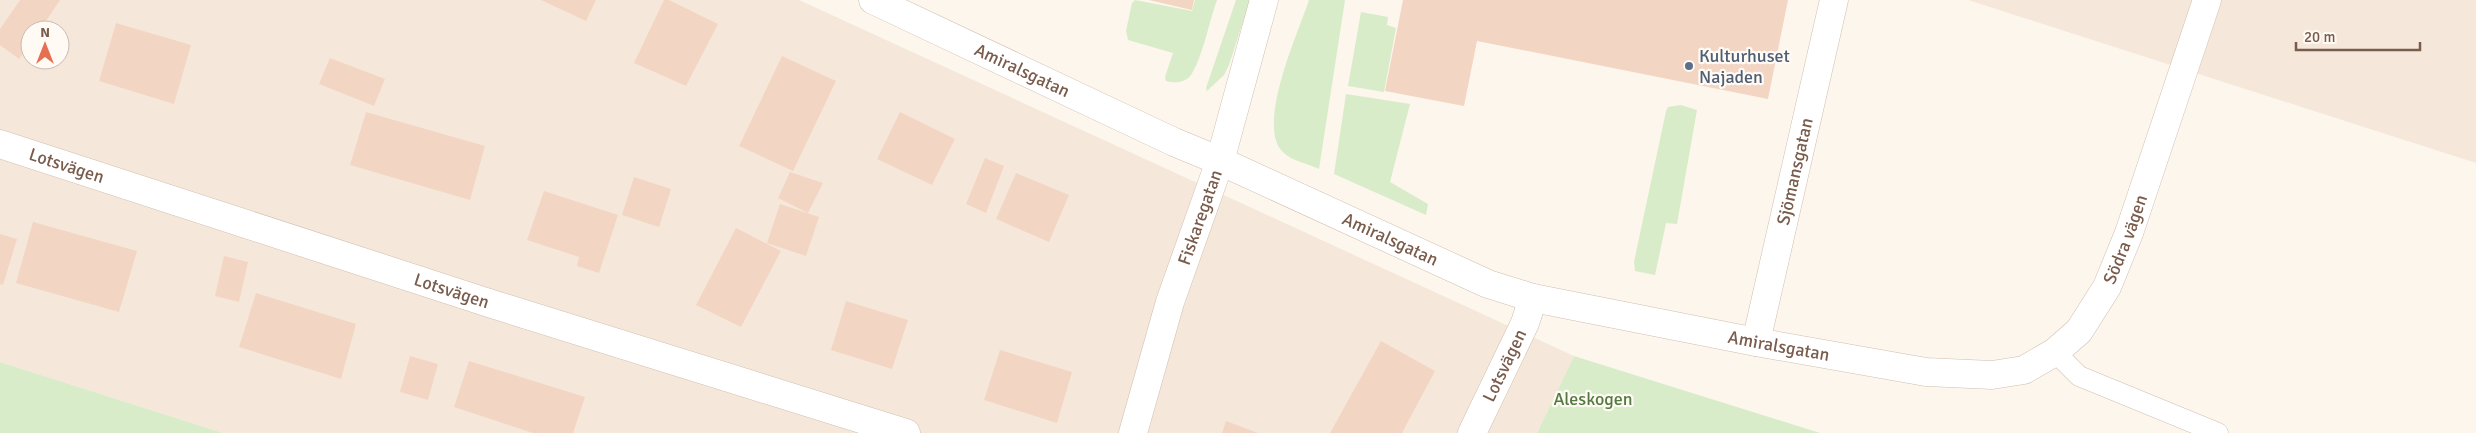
<svg xmlns="http://www.w3.org/2000/svg" width="2476" height="433" font-family="Signika,sans-serif">
	<style>
		.residential { fill: #f5e8da; fill-rule: evenodd }
		.green { fill: #d8ecc9 }
		.building { fill: #f3d5c3 }
		.lines { fill: none; stroke-linecap: round; stroke-linejoin: round }
		.service-casing { stroke: #d1beb0; stroke-width: 21 }
		.minor-casing { stroke: #d1beb0; stroke-width: 29 }
		.tertiary-casing { stroke: #d1beb0; stroke-width: 29 }
		.service { stroke: #fff; stroke-width: 20 }
		.minor { stroke: #fff; stroke-width: 28 }
		.tertiary { stroke: #fff; stroke-width: 28 }
		.service-dot { fill: #5c6f8a; stroke: #fffaf3; stroke-width: 2 }
		.labels { text-anchor: middle; stroke-width: 4.5; stroke-linejoin: round; paint-order: stroke }
		.service-label { font-size: 18px; fill: #4e5e75; stroke: #fffaf3; text-anchor: start }
		.street-label { font-size: 18px; fill: #7a5c4d; stroke: #fffaf3 }
		.park-label { font-size: 18px; fill: #537a41; stroke: #fffaf3 }
	</style>
	<rect width="100%" height="100%" fill="#fdf6ec"/>
	<!-- residential -->
	<path class="residential" d="M 0,0 L 799,0 L 1574,356 L 1537,433 L 223,433 L 0,362 ZM 30,30 L 60,30 L 60,60 L 30,60 Z
		M 1968,0 L 2476,0 L 2476,163 Z"/>
	<!-- green -->
	<path class="green" d="M 1135,0 L 1192,11 L 1195,0 L 1217,0 C 1210,19 1202,59 1191,75 C 1186,82 1175,84 1166,81 L 1165,77 L 1173,53 L 1128,40 L 1126,31 L 1132,3 Z
		M 1236,0 L 1250,0 L 1229,65 L 1224,75 L 1207,91 L 1206,88 Z
		M 1309,0 L 1345,0 L 1319,169 C 1309,164 1292,161 1284,153 C 1254,128 1299,31 1309,0 Z
		M 1361,12 L 1388,17 L 1387,25 L 1396,28 L 1384,92 L 1348,86 Z
		M 1346,94 L 1410,104 L 1390,182 L 1428,204 L 1426,215 L 1334,174 Z
		M 1681,105 L 1697,110 L 1677,224 L 1666,223 L 1655,275 L 1635,271 L 1634,262 L 1666,111 L 1668,107 Z
		M 1574,356 L 1820,433 L 1537,433 Z
		M 0,362 L 223,433 L 0,433 Z"/>
	<!-- building -->
	<path class="building" d="M 20,0 L 60,0 L 40,30 L 30,30 L 30,44 L 19,59 L 0,45 L 0,29 Z
		M 541,0 L 596,0 L 586,21 Z
		M 664,0 L 669,0 L 718,24 L 686,86 L 634,63 Z
		M 1149,0 L 1194,0 L 1192,10 Z
		M 1403,0 L 1788,0 L 1768,99 L 1477,41 L 1464,106 L 1385,91 Z
		M 116,23 L 191,45 L 174,104 L 99,81 Z
		M 782,56 L 836,81 L 793,171 L 739,146 Z
		M 330,58 L 385,79 L 374,106 L 319,84 Z
		M 366,112 L 485,146 L 470,200 L 350,165 Z
		M 900,112 L 955,139 L 932,185 L 877,159 Z
		M 985,158 L 1004,166 L 986,213 L 966,204 Z
		M 790,172 L 823,183 L 808,213 L 778,198 Z
		M 1016,173 L 1069,195 L 1049,242 L 996,219 Z
		M 634,177 L 671,189 L 659,227 L 622,215 Z
		M 544,191 L 618,215 L 599,273 L 577,266 L 579,257 L 527,240 Z
		M 780,204 L 819,217 L 806,256 L 767,243 Z
		M 33,222 L 137,251 L 119,312 L 16,283 Z
		M 736,228 L 781,251 L 741,327 L 696,305 Z
		M 0,234 L 17,239 L 3,285 L 0,284 Z
		M 224,256 L 248,262 L 239,302 L 215,296 Z
		M 256,293 L 356,324 L 341,379 L 239,347 Z
		M 846,301 L 908,320 L 892,369 L 831,350 Z
		M 1381,341 L 1435,371 L 1402,433 L 1330,433 Z
		M 1000,350 L 1072,372 L 1057,423 L 984,400 Z
		M 410,356 L 438,364 L 428,400 L 400,392 Z
		M 469,361 L 585,397 L 573,433 L 533,433 L 454,407 Z
		M 1226,421 L 1258,433 L 1222,433 Z"/>
	<g class="lines">
		<!-- service casing -->
		<g class="service-casing">
			<path id="service" d="M 2055,352 L 2079,376 L 2218,433"/>
		</g>
		<!-- minor casing -->
		<g class="minor-casing">
			<g id="minor">
				<path id="s1" d="M 873,0 L 1174,142 L 1220,161 L 1488,284 L 1533,298 L 1756,342 L 1926,372 L 1992,375 L 2024,370 L 2055,352 L 2079,331 L 2107,287 L 2129,233 L 2207,0"/>
				<path id="s2" d="M 0,144 L 492,304 L 906,433"/>
				<path id="s3" d="M 1756,342 L 1834,0"/>
				<path id="s4" d="M 1472,433 L 1525,323 L 1533,298"/>
			</g>
		</g>
		<!-- tertiary casing -->
		<g class="tertiary-casing">
			<g id="tertiary">
				<path id="s5" d="M 1133,433 L 1170,302 L 1220,161 L 1264,0"/>
			</g>
		</g>
		<!-- service -->
		<use href="#service" class="service"/>
		<!-- minor -->
		<use href="#minor" class="minor"/>
		<!-- tertiary -->
		<use href="#tertiary" class="tertiary"/>
	</g>
	<!-- markers -->
	<circle class="service-dot" cx="1689" cy="66" r="5"/>
	<g class="labels">
		<!-- service labels -->
		<g class="service-label">
			<text x="1699" y="62">Kulturhuset<tspan x="1699" dy="21">Najaden</tspan></text>
		</g>
		<!-- street labels -->
		<g class="street-label">
			<text dy="6" stroke="none"><textPath href="#s1" startOffset="165">Amiralsgatan</textPath></text>
			<text dy="6" stroke="none"><textPath href="#s2" startOffset="70">Lotsvägen</textPath></text>
			<text dy="6" stroke="none"><textPath href="#s3" startOffset="175">Sjömansgatan</textPath></text>
			<text dy="6" stroke="none"><textPath href="#s5" startOffset="226">Fiskaregatan</textPath></text>
			<text dy="6" stroke="none"><textPath href="#s1" startOffset="570">Amiralsgatan</textPath></text>
			<text dy="6" stroke="none"><textPath href="#s1" startOffset="1394">Södra vägen</textPath></text>
			<text dy="6" stroke="none"><textPath href="#s2" startOffset="475">Lotsvägen</textPath></text>
			<text dy="6" stroke="none"><textPath href="#s1" startOffset="975">Amiralsgatan</textPath></text>
			<text dy="6" stroke="none"><textPath href="#s4" startOffset="75">Lotsvägen</textPath></text>
		</g>
		<!-- park labels -->
		<g class="park-label">
			<text x="1593" y="405">Aleskogen</text>
		</g>
	</g>
	<!-- north arrow -->
	<g transform="translate(45 45)"><circle r="24" fill="#fffaf3" stroke="#cabbb1"/>
	<path d="M0-4L9 19L0 12L-9 19Z" fill="#e76f51"/>
	<text y="-8" font-size="14" font-weight="bold" text-anchor="middle" fill="#7a5c4d">N</text>
	</g>
	<!-- scale -->
	<path d="M2296 42v8h124v-8" fill="none" stroke="#7a5c4d" stroke-width="2.5"/>
	<text x="2304" y="42" font-size="15" fill="#7a5c4d" stroke="#fffaf3" stroke-width="4" paint-order="stroke">20 m</text>
</svg>
